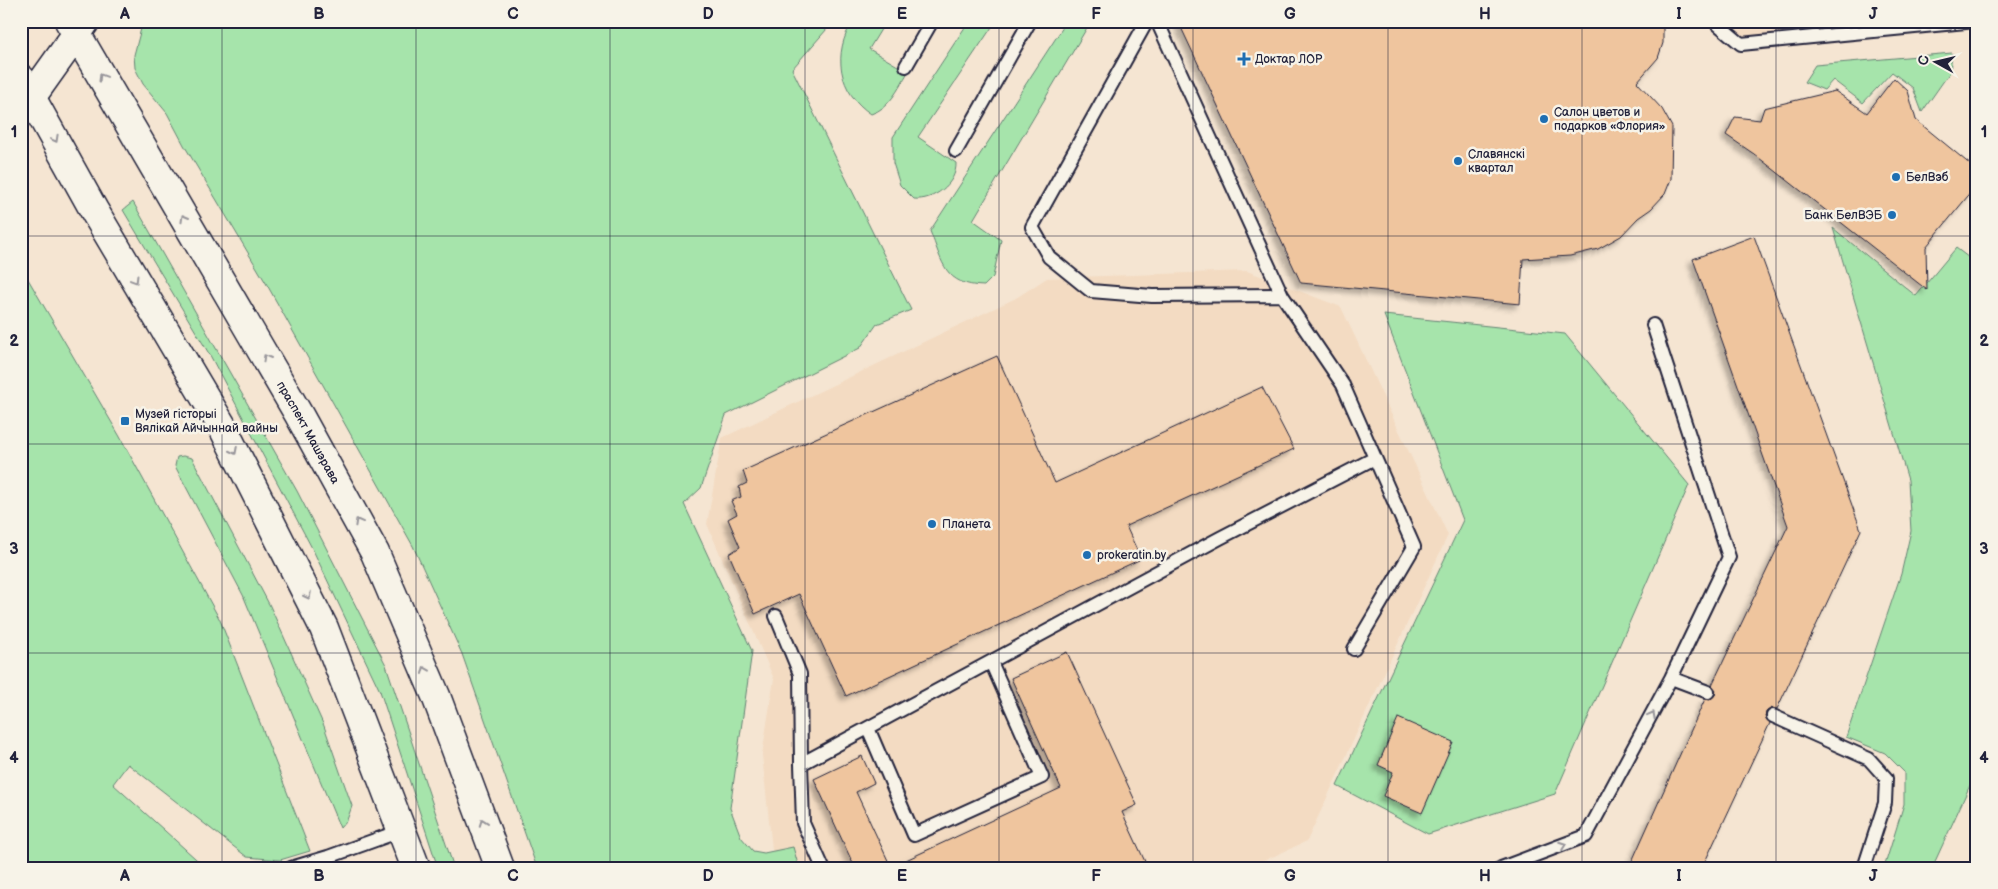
<svg xmlns="http://www.w3.org/2000/svg" width="1998" height="889" font-family="'Balsamiq Sans',sans-serif">
	<style>
		.built { fill: #f3dbc2 }
		.green { fill: #a6e4ab; stroke: #648373 }
		.building { fill: #efc59e; stroke: #22223b; filter: url(#shadow) }
		.lines { fill: none; stroke-linecap: round; stroke-linejoin: round }
		.lane-casing { stroke: #22223b; stroke-width: 16 }
		.primary-casing { stroke: #22223b; stroke-width: 31 }
		.lane { stroke: #f7f3e8; stroke-width: 12 }
		.primary { stroke: #f7f3e8; stroke-width: 28 }
		.oneway { stroke: #97959a }
		.grid { fill: none; stroke: #22223b; stroke-width: 1; stroke-opacity: 0.55 }
		.poi-dot { fill: #1f6fb2; stroke: #f7f3e8; stroke-width: 2 }
		.labels { text-anchor: middle; stroke-width: 5; stroke-linejoin: round; paint-order: stroke }
		.poi-label { font-size: 12px; fill: #22223b; stroke: #f7f3e8; text-anchor: start }
		.street-label { font-size: 12px; fill: #22223b; stroke: #f7f3e8 }
		.neatline { fill: none; stroke: #22223b; stroke-width: 2 }
		.grid-label { font-size: 16px; text-anchor: middle; font-weight: bold; fill: #22223b }
	</style>
	<defs>
		<filter id="shadow"><feDropShadow dx="-4.5" dy="4.5" stdDeviation="2.5" flood-color="#0004"/></filter>
	</defs>
	<rect width="100%" height="100%" fill="#f5e5d2"/>
	<filter id="ink" filterUnits="userSpaceOnUse"><feTurbulence type="fractalNoise" baseFrequency=".02" numOctaves="2"/><feDisplacementMap in="SourceGraphic" scale="10" xChannelSelector="R" yChannelSelector="G"/><feConvolveMatrix kernelMatrix="1 2 1 2 8 2 1 2 1" color-interpolation-filters="sRGB"/></filter>
	<g filter="url(#ink)">
		<!-- built -->
		<path class="built" d="M 1714,21 L 1976,21 L 1741,44 Z
			M 1247,271 L 1341,307 L 1448,535 L 1307,841 L 1248,868 L 774,868 L 762,755 L 774,679 L 707,524 L 722,438 L 1016,298 L 1047,278 Z"/>
		<!-- green -->
		<path class="green" d="M 143,21 L 834,21 L 792,69 L 911,310 L 877,324 L 860,348 L 726,415 L 701,488 L 684,504 L 752,651 L 730,808 L 741,837 L 753,851 L 764,853 L 793,847 L 799,868 L 537,868 L 462,654 L 413,546 L 266,283 L 184,145 L 167,113 L 143,84 L 135,68 L 134,55 Z
			M 853,21 L 886,21 L 869,49 L 908,72 C 898,89 890,108 871,114 C 838,92 832,53 853,21 Z
			M 969,21 L 996,21 L 918,137 L 956,163 C 957,184 933,201 914,199 L 900,185 L 893,163 L 893,137 Z
			M 1067,21 L 1091,21 L 973,220 L 1001,240 L 993,277 L 984,286 C 944,285 943,263 930,231 Z
			M 1952,53 L 1950,72 L 1922,112 L 1913,88 L 1892,72 L 1863,103 L 1833,80 L 1824,90 L 1804,82 L 1815,65 Z
			M 133,202 L 297,491 L 386,665 L 454,868 L 438,868 L 380,691 L 313,550 L 211,357 L 123,210 Z
			M 1833,228 L 1916,296 L 1956,248 L 1977,264 L 1977,770 L 1932,868 L 1884,868 L 1904,804 L 1904,772 L 1885,753 L 1846,737 L 1901,574 L 1911,531 L 1908,480 Z
			M 21,267 L 119,435 L 220,620 L 310,851 L 280,860 L 247,857 L 128,764 L 113,784 L 206,868 L 21,868 Z
			M 1384,315 L 1565,334 L 1689,485 L 1555,794 L 1428,834 L 1337,786 L 1463,520 Z
			M 183,456 L 192,458 L 270,606 L 324,726 L 352,806 L 347,820 L 340,828 L 243,595 L 175,466 L 177,457 Z"/>
		<!-- building -->
		<path class="building" d="M 1178,21 L 1663,21 L 1663,43 L 1658,58 L 1637,82 L 1662,109 L 1672,127 L 1671,179 L 1665,194 L 1651,209 L 1638,218 L 1621,236 L 1598,249 L 1570,256 L 1523,259 L 1520,304 L 1301,283 Z
			M 1894,78 L 1908,91 L 1916,120 L 1977,170 L 1977,185 L 1926,247 L 1927,290 L 1754,154 L 1726,135 L 1735,117 L 1760,120 L 1764,108 L 1835,91 L 1867,113 Z
			M 1754,236 L 1861,530 L 1777,709 L 1772,708 L 1766,712 L 1765,717 L 1770,723 L 1702,868 L 1629,868 L 1705,699 L 1710,700 L 1715,695 L 1716,690 L 1712,685 L 1788,526 L 1693,259 Z
			M 997,356 L 1055,483 L 1262,387 L 1294,449 L 1126,526 L 1141,559 L 846,696 L 799,594 L 755,614 L 729,554 L 740,547 L 728,519 L 737,514 L 731,501 L 741,497 L 739,487 L 747,483 L 743,471 Z
			M 1067,652 L 1137,805 L 1122,812 L 1148,868 L 855,868 L 814,779 L 862,756 L 874,783 L 856,792 L 891,867 L 1061,788 L 1011,678 Z
			M 1398,718 L 1453,742 L 1422,813 L 1383,796 L 1393,772 L 1378,765 Z"/>
		<g class="lines">
			<!-- lane casing -->
			<g class="lane-casing">
				<path id="lane" d="M 1147,21 L 1032,227 L 1049,257 L 1091,291 L 1152,296 L 1282,295
					M 1157,21 L 1282,295 L 1343,385 L 1414,547 L 1354,649
					M 1714,21 L 1741,44 L 1976,21
					M 906,66 L 932,21
					M 956,151 L 1030,21
					M 776,616 L 800,674 L 801,764
					M 1671,678 L 1708,692
					M 1773,716 L 1869,759 L 1886,778 L 1885,803 L 1864,868
					M 868,728 L 914,835 L 1042,777 L 991,662
					M 291,868 L 328,857 L 403,830
					M 823,868 L 803,823 L 801,764 L 1220,538 L 1373,459
					M 1501,868 L 1586,836 L 1671,678 L 1729,557 L 1653,325"/>
			</g>
			<!-- primary casing -->
			<g class="primary-casing">
				<g id="primary">
					<path id="s1" d="M 69,21 L 299,415 L 375,553 L 436,696 L 500,868"/>
					<path d="M 21,79 L 95,212 L 222,426 L 324,628 L 416,868"/>
					<path d="M 23,109 L 85,22"/>
				</g>
			</g>
			<!-- lane -->
			<use href="#lane" class="lane"/>
			<!-- primary -->
			<use href="#primary" class="primary"/>
		</g>
		<!-- one-way arrows -->
		<defs><path id="oneway-chevron" d="M-2-3.5L2.5 0L-2 3.5" fill="none" stroke-width="1.6" stroke-linecap="round" stroke-linejoin="round" transform="scale(1.25)"/></defs>
		<g class="oneway">
			<use href="#oneway-chevron" transform="translate(102 77) rotate(-121)"/>
			<use href="#oneway-chevron" transform="translate(55 139) rotate(61)"/>
			<use href="#oneway-chevron" transform="translate(184 218) rotate(-120)"/>
			<use href="#oneway-chevron" transform="translate(135 280) rotate(59)"/>
			<use href="#oneway-chevron" transform="translate(266 358) rotate(-120)"/>
			<use href="#oneway-chevron" transform="translate(234 451) rotate(63)"/>
			<use href="#oneway-chevron" transform="translate(358 522) rotate(-119)"/>
			<use href="#oneway-chevron" transform="translate(308 596) rotate(63)"/>
			<use href="#oneway-chevron" transform="translate(425 670) rotate(-113)"/>
			<use href="#oneway-chevron" transform="translate(1652 715) rotate(-62)"/>
			<use href="#oneway-chevron" transform="translate(483 822) rotate(-110)"/>
			<use href="#oneway-chevron" transform="translate(1563 845) rotate(-20)"/>
		</g>
	</g>
	<!-- grid -->
	<path class="grid" d="M 222,21 L 222,868M 416,21 L 416,868M 610,21 L 610,868M 805,21 L 805,868M 999,21 L 999,868M 1193,21 L 1193,868M 1388,21 L 1388,868M 1582,21 L 1582,868M 1776,21 L 1776,868M 21,236 L 1977,236M 21,444 L 1977,444M 21,653 L 1977,653"/>
	<!-- markers -->
	<g class="poi-dot">
		<path d="M1241.5 51.5h5v5h5v5h-5v5h-5v-5h-5v-5h5z"/>
		<circle cx="1544" cy="119" r="5"/>
		<circle cx="1458" cy="161" r="5"/>
		<circle cx="1896" cy="177" r="5"/>
		<circle cx="1892" cy="215" r="5"/>
		<rect x="120" y="416" width="10" height="10" rx="2.5"/>
		<circle cx="932" cy="524" r="5"/>
		<circle cx="1087" cy="555" r="5"/>
	</g>
	<g class="labels">
		<!-- poi labels -->
		<g class="poi-label">
			<text x="1255" y="63">Доктар ЛОР</text>
			<text x="1554" y="116">Салон цветов и<tspan x="1554" dy="14">подарков «Флория»</tspan></text>
			<text x="1468" y="158">Славянскі<tspan x="1468" dy="14">квартал</tspan></text>
			<text x="1906" y="181">БелВэб</text>
			<text x="1882" y="219" text-anchor="end">Банк БелВЭБ</text>
			<text x="135" y="418">Музей гісторыі<tspan x="135" dy="14">Вялікай Айчыннай вайны</tspan></text>
			<text x="942" y="528">Планета</text>
			<text x="1097" y="559">prokeratin.by</text>
		</g>
		<!-- street labels -->
		<g class="street-label">
			<text dy="4" stroke="none"><textPath href="#s1" startOffset="476">праспект Машэрава</textPath></text>
		</g>
	</g>
	<!-- margin -->
	<rect width="1998" height="889" fill="none" stroke="#f7f3e8" stroke-width="55"/>
	<!-- north arrow -->
	<g transform="translate(1936 62) rotate(278)" stroke="#f7f3e8" stroke-width="4" paint-order="stroke">
	<path d="M0-4L9 19L0 12L-9 19Z" fill="#22223b"/>
	<text y="-8" font-size="14" font-weight="bold" text-anchor="middle" fill="#22223b">С</text>
	</g>
	<rect x="28" y="28" width="1942" height="834" class="neatline"/>
	<g class="grid-label">
		<text x="125" y="19">A</text>
		<text x="319" y="19">B</text>
		<text x="513" y="19">C</text>
		<text x="708" y="19">D</text>
		<text x="902" y="19">E</text>
		<text x="1096" y="19">F</text>
		<text x="1290" y="19">G</text>
		<text x="1485" y="19">H</text>
		<text x="1679" y="19">I</text>
		<text x="1873" y="19">J</text>
		<text x="14" y="137">1</text>
		<text x="1984" y="137">1</text>
		<text x="14" y="346">2</text>
		<text x="1984" y="346">2</text>
		<text x="14" y="554">3</text>
		<text x="1984" y="554">3</text>
		<text x="14" y="763">4</text>
		<text x="1984" y="763">4</text>
		<text x="125" y="881">A</text>
		<text x="319" y="881">B</text>
		<text x="513" y="881">C</text>
		<text x="708" y="881">D</text>
		<text x="902" y="881">E</text>
		<text x="1096" y="881">F</text>
		<text x="1290" y="881">G</text>
		<text x="1485" y="881">H</text>
		<text x="1679" y="881">I</text>
		<text x="1873" y="881">J</text>
	</g>
</svg>
